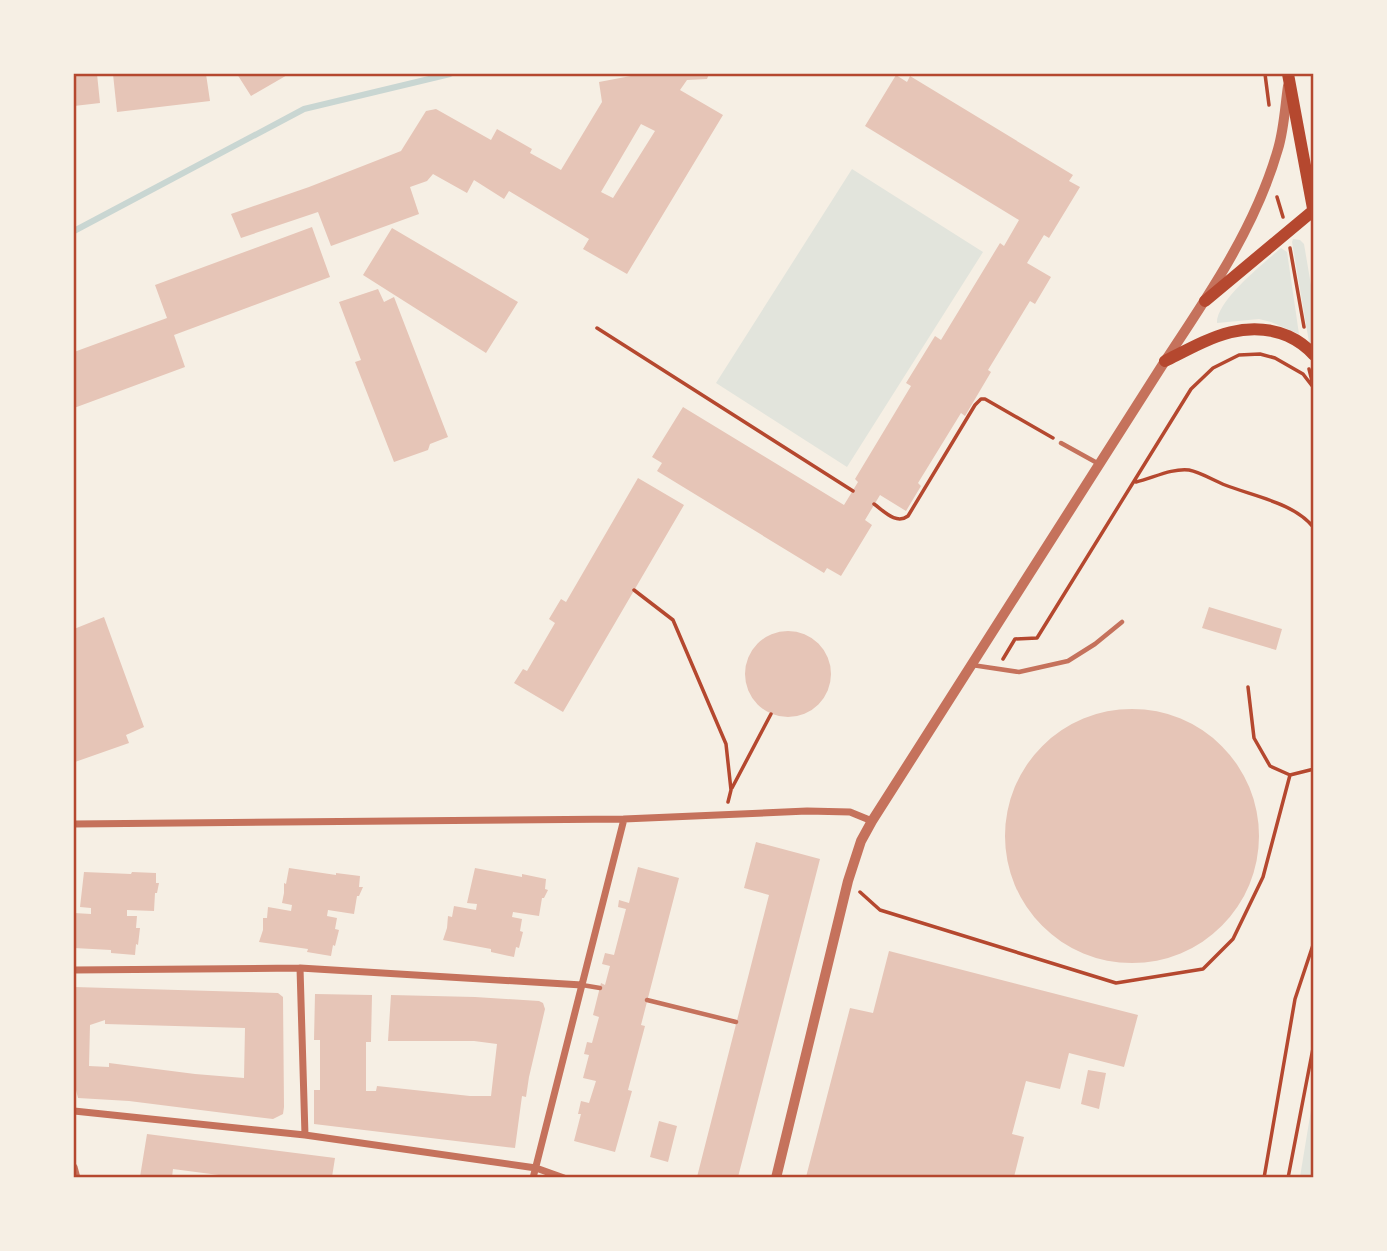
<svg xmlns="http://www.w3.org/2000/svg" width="1387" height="1251" font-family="Montserrat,sans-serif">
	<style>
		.green { fill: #e2e4dc }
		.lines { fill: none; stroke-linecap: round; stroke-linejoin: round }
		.stream { stroke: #c9d6d2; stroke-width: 6 }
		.building { fill: #e6c5b7; fill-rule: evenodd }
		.path { stroke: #b5482f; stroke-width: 3.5 }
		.service { stroke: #c5725c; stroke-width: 4.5 }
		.minor { stroke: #c5725c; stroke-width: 7 }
		.tertiary { stroke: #c5725c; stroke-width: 10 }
		.secondary { stroke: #b5482f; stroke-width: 12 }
		.neatline { fill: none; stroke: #b5482f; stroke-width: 2.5 }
	</style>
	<rect width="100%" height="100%" fill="#f6efe4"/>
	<!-- green -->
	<path class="green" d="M 852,169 L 983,252 L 847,467 L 716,383 Z
		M 1293,239 L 1300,240 L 1304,244 L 1313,297 L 1313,345 L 1309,342 L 1292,242 Z
		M 1281,248 L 1287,252 L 1299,334 L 1271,322 L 1259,319 L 1217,323 C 1216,301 1264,263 1281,248 Z
		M 1313,1098 L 1313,1177 L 1300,1177 Z"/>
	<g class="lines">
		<!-- stream -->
		<path class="stream" d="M 74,231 L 304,109 L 450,74"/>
	</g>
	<!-- building -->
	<path class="building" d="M 74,74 L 97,74 L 100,103 L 74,106 Z
		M 113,74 L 206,74 L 210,101 L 117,112 Z
		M 237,74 L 289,74 L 251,96 Z
		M 637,74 L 709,74 L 707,79 L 687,80 L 680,90 L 723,115 L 627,274 L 583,249 L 589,239 L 509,191 L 504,199 L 474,180 L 467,193 L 433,174 L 427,181 L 410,187 L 419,214 L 331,246 L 318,212 L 241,238 L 231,214 L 309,187 L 401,151 L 426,111 L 436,109 L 491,140 L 497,129 L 532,149 L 530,153 L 561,170 L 602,102 L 599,82 L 636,75 ZM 641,124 L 655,131 L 613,198 L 601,192 Z
		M 896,75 L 907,82 L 910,76 L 1073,175 L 1069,181 L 1080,187 L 1049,238 L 1044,235 L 1027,263 L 1051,277 L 1035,304 L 1030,301 L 988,370 L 991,372 L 965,416 L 961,413 L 918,483 L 921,486 L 906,511 L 880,495 L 865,520 L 872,525 L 841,576 L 827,568 L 824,573 L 657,471 L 662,463 L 652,457 L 683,407 L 844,505 L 858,482 L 855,479 L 911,386 L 906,383 L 935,336 L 941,340 L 1000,243 L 1004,246 L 1019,220 L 865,126 Z
		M 312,227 L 330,277 L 174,335 L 185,367 L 74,408 L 74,352 L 167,318 L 155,285 Z
		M 392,228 L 518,302 L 486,353 L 363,275 Z
		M 378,289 L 384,302 L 394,297 L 448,437 L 430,444 L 428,450 L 394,462 L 355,362 L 361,360 L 339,302 Z
		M 638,478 L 684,505 L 563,712 L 514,683 L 523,669 L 527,671 L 555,623 L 549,619 L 561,599 L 566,602 Z
		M 1209,607 L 1282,629 L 1276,650 L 1202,628 Z
		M 104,617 L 144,727 L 126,735 L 129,743 L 75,762 L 74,629 Z
		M745 674a43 43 0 1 1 86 0a43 43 0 1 1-86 0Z
		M1005 836a127 127 0 1 1 254 0a127 127 0 1 1-254 0Z
		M 756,842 L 820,859 L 738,1177 L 697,1177 L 769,895 L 744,888 Z
		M 638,867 L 679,878 L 641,1025 L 645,1026 L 628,1090 L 632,1091 L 615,1152 L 574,1141 L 581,1114 L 578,1114 L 581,1101 L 589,1103 L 596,1081 L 583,1078 L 589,1055 L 584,1054 L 587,1042 L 592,1043 L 599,1017 L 593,1015 L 601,983 L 605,985 L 610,966 L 602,964 L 605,953 L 614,955 L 626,909 L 618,907 L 619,900 L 629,903 Z
		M 289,868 L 336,875 L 336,873 L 360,876 L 359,887 L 363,887 L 359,896 L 357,896 L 354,914 L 328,910 L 327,916 L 337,918 L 335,929 L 339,930 L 335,946 L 333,945 L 331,956 L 307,952 L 308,949 L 259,942 L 263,930 L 263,918 L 267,918 L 268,907 L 291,911 L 292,905 L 282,903 L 284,893 L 284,883 L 286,884 Z
		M 475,868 L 522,877 L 522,874 L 546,879 L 545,889 L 548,890 L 544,898 L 542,898 L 539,916 L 513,912 L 512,917 L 522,919 L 520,931 L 523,932 L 519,948 L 516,947 L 514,957 L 491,952 L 491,949 L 443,940 L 447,928 L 448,916 L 452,917 L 454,906 L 476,910 L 477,904 L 467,903 Z
		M 84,872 L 131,874 L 132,872 L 156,873 L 156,883 L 159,883 L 157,893 L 155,893 L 154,911 L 127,910 L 127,916 L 137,916 L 136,928 L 140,928 L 138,945 L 136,944 L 135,955 L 111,953 L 111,950 L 74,948 L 74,913 L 91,914 L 91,908 L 80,907 Z
		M 889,951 L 1138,1015 L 1124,1067 L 1069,1053 L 1060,1089 L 1026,1081 L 1012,1134 L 1024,1137 L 1014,1177 L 806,1177 L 850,1008 L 873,1013 Z
		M 74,987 L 278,993 L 283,997 L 284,1107 L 283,1114 L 273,1119 L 129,1101 L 78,1098 L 74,1082 ZM 105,1020 L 105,1024 L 245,1028 L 244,1078 L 195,1074 L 109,1063 L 109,1067 L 89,1066 L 90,1025 Z
		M 315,994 L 372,995 L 371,1042 L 366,1042 L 366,1091 L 376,1091 L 377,1086 L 470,1096 L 491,1096 L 497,1044 L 474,1041 L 388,1041 L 391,995 L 475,997 L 539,1001 L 543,1003 L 545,1009 L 529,1077 L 526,1097 L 522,1096 L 515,1148 L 314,1124 L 314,1090 L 320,1090 L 320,1040 L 314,1040 Z
		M 1088,1070 L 1106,1073 L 1099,1109 L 1081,1104 Z
		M 659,1121 L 677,1126 L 668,1162 L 650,1157 Z
		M 147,1134 L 335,1158 L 332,1177 L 234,1177 L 173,1169 L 172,1177 L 140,1177 Z"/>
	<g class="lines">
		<!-- path -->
		<path class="path" d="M 1265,74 L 1269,105
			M 1277,197 L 1283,217
			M 1290,248 L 1304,327
			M 597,328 L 853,491
			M 1309,369 L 1313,385
			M 1136,482 C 1153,478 1172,468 1189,470 C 1200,472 1215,481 1225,485 C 1253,496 1295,503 1314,528
			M 874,504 C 884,511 896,525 908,516 L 975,405 L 981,399 L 985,399 L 1053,438
			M 634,590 L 673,620 L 726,744 L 731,790 L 728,802
			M 1003,659 L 1015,639 L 1037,638 L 1191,389 L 1213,368 L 1239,355 L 1260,354 L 1275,358 L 1303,374 L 1313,387
			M 1248,687 L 1254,738 L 1270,766 L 1290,775 L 1314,769
			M 732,788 L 771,714
			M 860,892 L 880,910 L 1116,983 L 1203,969 L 1233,939 L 1263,877 L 1290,775
			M 1264,1178 L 1295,999 L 1314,942
			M 1288,1178 L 1314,1043"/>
		<!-- service -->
		<path class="service" d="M 1061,443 L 1099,464
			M 972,665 L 1019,672 L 1068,661 L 1095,644 L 1122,622
			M 582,985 L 600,988
			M 647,1000 L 736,1022"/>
		<!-- minor -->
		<path class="minor" d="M 74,824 L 624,819 L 807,811 L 850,812 L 872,821
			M 300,968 L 305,1135
			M 74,970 L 300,968 L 582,985
			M 74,1111 L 305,1135 L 536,1168 L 564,1178
			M 74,1167 L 77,1178
			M 533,1178 L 624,819"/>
		<!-- tertiary -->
		<path class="tertiary" d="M 776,1178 L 848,881 L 861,841 L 872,821 L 1165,361 C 1209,295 1256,226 1278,149 C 1284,129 1285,107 1288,86"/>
		<!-- secondary -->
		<path class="secondary" d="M 1288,74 L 1314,214
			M 1205,301 L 1314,210
			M 1165,361 C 1205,341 1243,317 1288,336 C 1299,341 1306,346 1314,355"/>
	</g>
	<!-- border -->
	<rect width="1387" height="1251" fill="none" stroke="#f6efe4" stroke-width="150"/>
	<rect x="75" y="75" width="1237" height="1101" class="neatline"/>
</svg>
